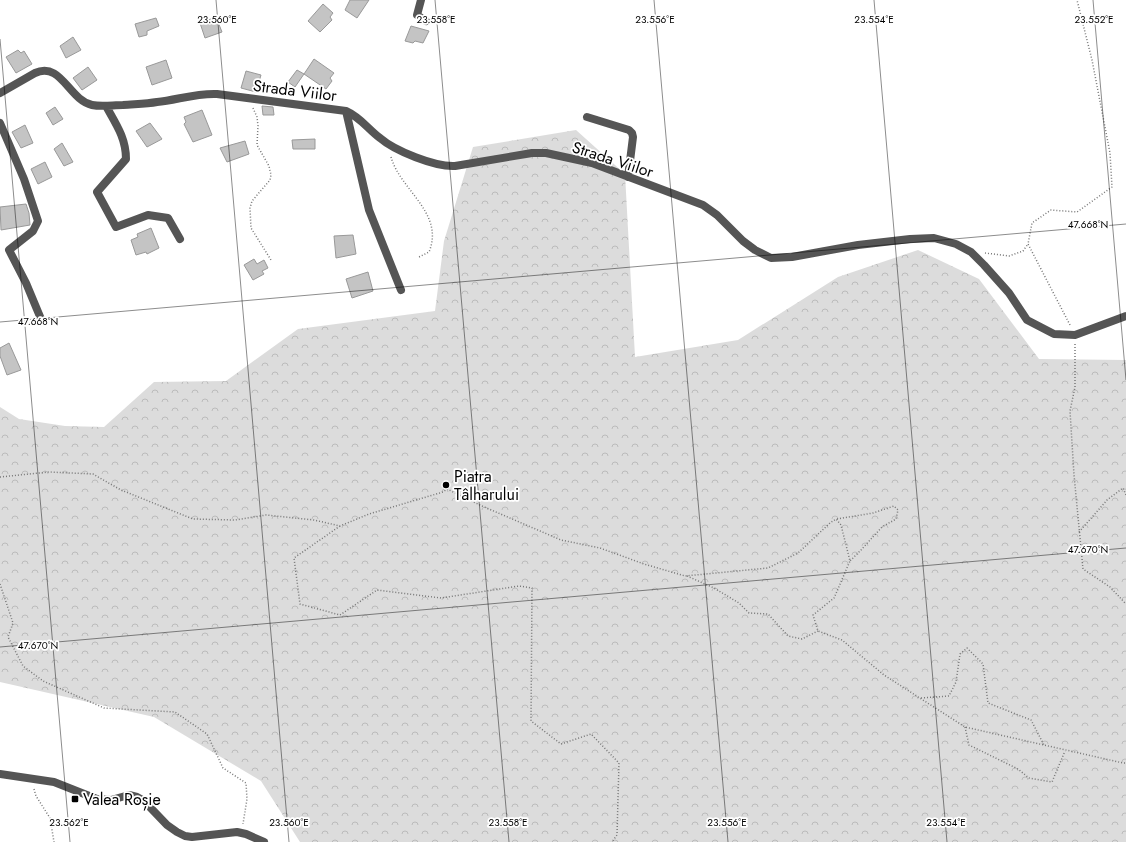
<svg xmlns="http://www.w3.org/2000/svg" width="1126" height="842" font-family="Jost,sans-serif">
	<style>
		.forest { fill: url(#forest-crowns) }
		.building { fill: #c4c4c4; stroke: #999 }
		.lines { fill: none; stroke-linecap: round; stroke-linejoin: round }
		.path { stroke: #777; stroke-width: 1.5; stroke-dasharray: 1 2; stroke-linecap: butt }
		.minor { stroke: #555; stroke-width: 8 }
		.ticks { fill: none; stroke: #000; stroke-width: 1; stroke-opacity: 0.45 }
		.poi-dot { fill: #000; stroke: #fff; stroke-width: 1.5 }
		.labels { text-anchor: middle; stroke-width: 3.5; stroke-linejoin: round; paint-order: stroke }
		.street-label { font-size: 16px; fill: #000; stroke: #fff }
		.poi-label { font-size: 16px; fill: #000; stroke: #fff; text-anchor: start }
		.ticks-label { font-size: 10px; text-anchor: middle; fill: #000; stroke: #fff; stroke-width: 3.5; stroke-linejoin: round; paint-order: stroke }
	</style>
	<defs>
		<pattern id="forest-crowns" width="20" height="18" patternUnits="userSpaceOnUse"><rect width="20" height="18" fill="#dcdcdc"/><path d="M2 6a3 3 0 1 1 6 0M12 15a3 3 0 1 1 6 0" fill="none" stroke="#bbb"/></pattern>
	</defs>
	<rect width="100%" height="100%" fill="#fff"/>
	<!-- forest -->
	<path class="forest" d="M 576,130 L 625,174 L 635,357 L 738,340 L 838,277 L 918,250 L 979,279 L 1039,359 L 1126,360 L 1126,842 L 300,842 L 261,781 L 154,717 L 0,682 L 0,407 L 19,419 L 65,426 L 104,427 L 154,382 L 226,381 L 298,329 L 435,311 L 444,241 L 473,147 Z"/>
	<!-- building -->
	<path class="building" d="M 350,0 L 369,0 L 357,18 L 345,10 Z
		M 323,4 L 333,13 L 330,17 L 332,20 L 320,32 L 308,21 Z
		M 216,17 L 222,32 L 205,38 L 200,23 Z
		M 156,18 L 159,26 L 147,31 L 147,35 L 139,37 L 135,24 Z
		M 411,26 L 429,31 L 423,43 L 415,41 L 413,43 L 405,41 Z
		M 73,37 L 81,50 L 66,58 L 60,46 Z
		M 18,50 L 21,53 L 24,51 L 32,64 L 16,73 L 6,57 Z
		M 314,59 L 334,73 L 330,78 L 332,81 L 326,89 L 304,74 Z
		M 166,60 L 172,78 L 152,85 L 146,67 Z
		M 88,67 L 97,80 L 82,90 L 73,78 Z
		M 297,70 L 304,74 L 295,87 L 288,82 Z
		M 246,71 L 261,75 L 256,92 L 241,88 Z
		M 262,106 L 273,107 L 274,115 L 263,115 Z
		M 55,107 L 63,119 L 53,125 L 46,113 Z
		M 202,110 L 212,135 L 193,142 L 184,124 L 186,122 L 184,117 Z
		M 150,123 L 162,139 L 147,147 L 136,131 Z
		M 25,125 L 33,143 L 21,148 L 12,132 Z
		M 315,139 L 315,149 L 293,149 L 292,140 Z
		M 245,141 L 249,154 L 227,162 L 220,148 Z
		M 62,143 L 73,162 L 64,166 L 54,149 Z
		M 45,162 L 52,177 L 38,184 L 31,169 Z
		M 26,204 L 29,213 L 30,225 L 1,230 L 0,207 Z
		M 151,228 L 159,248 L 147,254 L 146,252 L 136,255 L 131,240 L 138,237 L 137,234 Z
		M 353,235 L 356,254 L 336,258 L 334,236 Z
		M 254,259 L 257,264 L 264,260 L 268,268 L 262,271 L 264,274 L 253,280 L 244,265 Z
		M 368,272 L 373,291 L 352,298 L 346,279 Z
		M 9,343 L 21,370 L 7,375 L 0,356 L 0,348 Z"/>
	<g class="lines">
		<!-- path -->
		<path class="path" d="M 253,108 L 257,117 L 258,126 L 257,145 L 269,166 L 271,175 L 270,180 L 252,201 L 250,208 L 251,228 L 271,260
			M 391,157 C 400,190 445,213 429,252 L 419,257
			M 985,253 L 1009,256 L 1023,251 L 1028,244
			M 1070,325 L 1028,244 L 1032,223 L 1051,210 L 1077,212 L 1112,187 L 1110,153 L 1092,60 L 1077,0
			M 1075,344 L 1075,387 L 1070,411 L 1074,475 L 1083,569 L 1110,587 L 1126,604
			M 0,477 L 49,472 L 93,474 L 121,490 L 193,519 L 235,520 L 266,515 L 314,520 L 340,526 L 369,514 L 443,492 L 447,489 L 482,506 L 561,540 L 600,548 L 644,564 L 685,576 L 768,568 L 798,553 L 830,523 L 836,519 L 841,525 L 850,561 L 834,598 L 813,615 L 818,631 L 842,640 L 884,675 L 965,727 L 1123,763 L 1126,763
			M 837,519 L 873,513 L 894,506 L 898,510 L 896,519 L 882,527 L 861,550 L 850,561
			M 340,526 L 294,558 L 300,604 L 340,615 L 377,590 L 441,598 L 519,586 L 532,588 L 531,721 L 561,744 L 591,734 L 619,763 L 617,835 L 612,842
			M 1079,532 L 1107,500 L 1123,488 L 1126,495
			M 687,576 L 714,588 L 739,603 L 749,613 L 768,614 L 788,636 L 802,639 L 818,631
			M 0,584 L 13,623 L 8,637 L 23,666 L 43,681 L 104,708 L 175,712 L 207,734 L 223,768 L 246,783 L 247,799 L 243,824
			M 921,698 L 949,696 L 956,682 L 960,654 L 967,648 L 983,664 L 988,703 L 1031,720 L 1044,745
			M 965,727 L 969,745 L 1018,769 L 1029,778 L 1052,782 L 1065,751
			M 34,789 L 36,796 L 50,818 L 54,842"/>
		<!-- minor -->
		<path class="minor" d="M 421,0 L 417,15 L 426,21
			M 0,93 L 35,73 C 61,61 69,100 92,105 C 102,107 113,105 123,105 C 134,104 146,104 157,102 C 177,100 196,93 217,94 L 346,111 C 360,117 368,129 380,138 C 395,151 435,167 455,166 L 532,153 L 546,153 L 592,163 L 703,205 L 717,215 L 743,241 L 755,250 L 771,258 L 792,257 L 858,245 L 910,239 L 934,238 L 956,244 L 971,252 L 984,265 L 1009,293 L 1027,320 L 1054,334 L 1075,335 L 1126,316
			M 106,106 C 116,124 126,138 126,159 L 97,192 L 116,227 L 148,215 L 168,218 L 180,239
			M 346,111 L 369,210 L 401,290
			M 587,117 L 629,130 L 632,133 L 633,137 L 628,177
			M 0,123 L 24,179 L 38,221 L 33,231 L 9,250 L 26,283 L 41,319
			M 0,774 L 54,782 L 97,799 L 111,800 L 129,795 L 137,797 L 144,801 L 167,825 L 177,832 L 185,836 L 192,837 L 237,832 L 246,834 L 264,842"/>
	</g>
	<!-- ticks -->
	<path class="ticks" d="M 216,0 L 289,842M 435,0 L 509,842M 654,0 L 728,842M 874,0 L 947,842M 1093,0 L 1126,380M 0,39 L 70,842M 0,322 L 1126,224M 0,647 L 1126,548"/>
	<!-- markers -->
	<g class="poi-dot">
		<circle cx="446" cy="485" r="4"/>
		<rect x="71" y="795" width="8" height="8" rx="2"/>
	</g>
	<g class="labels">
		<!-- street labels -->
		<g class="street-label">
			<text transform="translate(295 90) rotate(7)" y="6">Strada Viilor</text>
			<text transform="translate(613 159) rotate(18)" y="6">Strada Viilor</text>
		</g>
		<!-- poi labels -->
		<g class="poi-label">
			<text x="454" y="482">Piatra<tspan x="454" dy="18">Tâlharului</tspan></text>
			<text x="83" y="805">Valea Roșie</text>
		</g>
	</g>
	<g class="ticks-label">
		<text x="217" y="23">23.560°E</text>
		<text x="436" y="23">23.558°E</text>
		<text x="655" y="23">23.556°E</text>
		<text x="874" y="23">23.554°E</text>
		<text x="1094" y="23">23.552°E</text>
		<text x="1088" y="228">47.668°N</text>
		<text x="38" y="325">47.668°N</text>
		<text x="1088" y="553">47.670°N</text>
		<text x="38" y="649">47.670°N</text>
		<text x="69" y="826">23.562°E</text>
		<text x="289" y="826">23.560°E</text>
		<text x="508" y="826">23.558°E</text>
		<text x="727" y="826">23.556°E</text>
		<text x="946" y="826">23.554°E</text>
	</g>
</svg>
